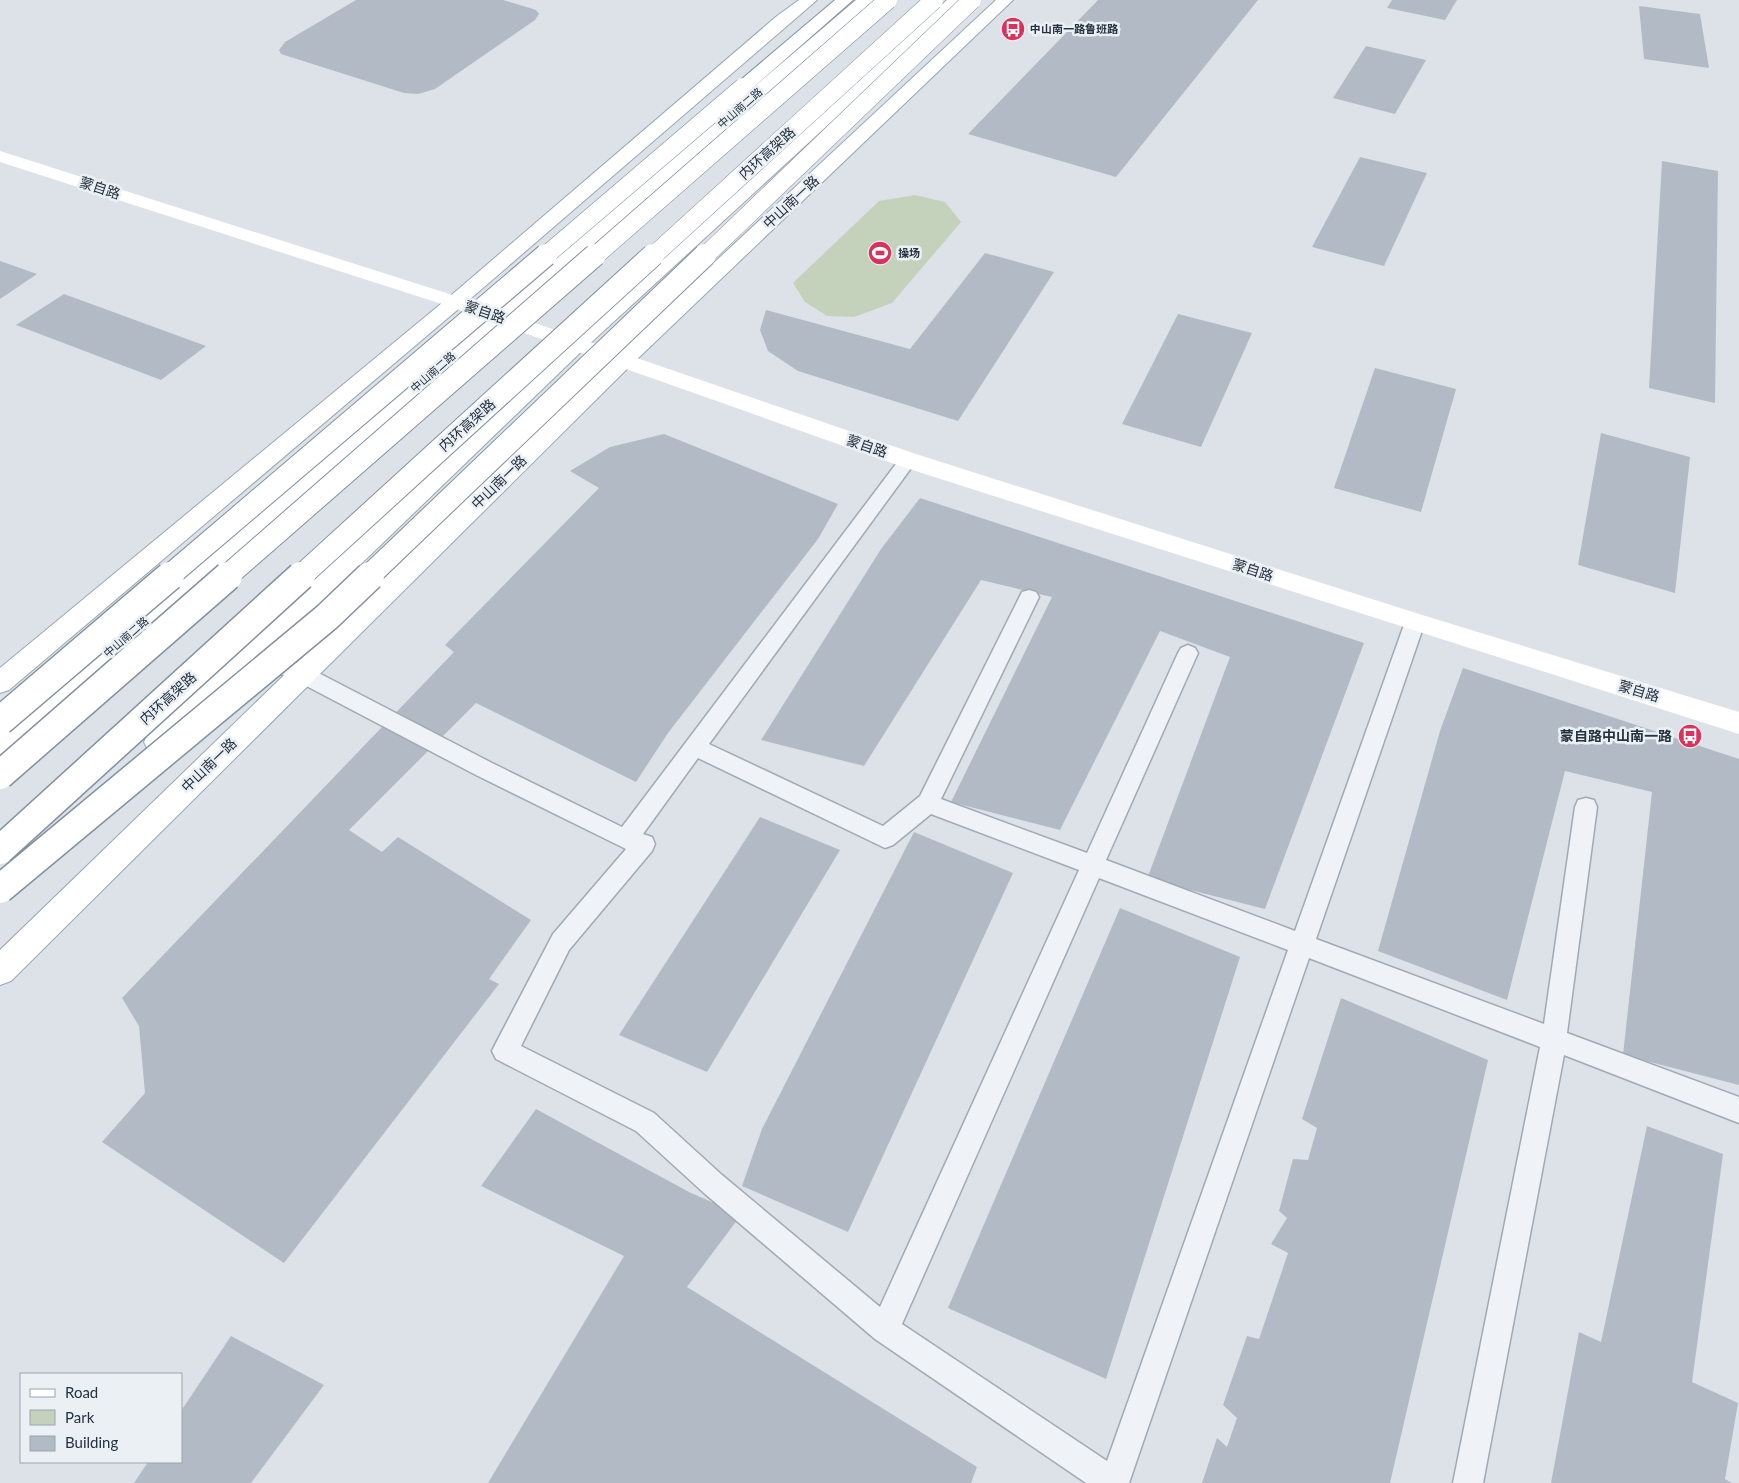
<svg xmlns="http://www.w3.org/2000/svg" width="1739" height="1483" font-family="Lato,'Noto Sans SC',sans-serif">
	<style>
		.green { fill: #c4d2bc }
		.building { fill: #b2bbc5 }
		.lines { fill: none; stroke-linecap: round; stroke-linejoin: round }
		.lane-casing { stroke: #a1a9b2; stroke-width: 3 }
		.primary-casing { stroke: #9aa7b4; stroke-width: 2 }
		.highway-casing { stroke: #8290a0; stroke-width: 2 }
		.lane { fill: #eff2f6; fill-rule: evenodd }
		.secondary { fill: #fff; fill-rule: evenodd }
		.primary { fill: #fff; fill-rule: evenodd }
		.highway { fill: #fff; fill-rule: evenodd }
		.highway-bridge-far2-casing { stroke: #8290a0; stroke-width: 19; stroke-linecap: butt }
		.highway-bridge-far1-casing { stroke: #8290a0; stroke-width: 24; stroke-linecap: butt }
		.highway-bridge-casing { stroke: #8290a0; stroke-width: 31; stroke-linecap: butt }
		.highway-bridge-far2 { stroke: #fff; stroke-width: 18 }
		.highway-bridge-far1 { stroke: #fff; stroke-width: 22 }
		.highway-bridge { stroke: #fff; stroke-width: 28 }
		.labels { text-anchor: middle; stroke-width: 5; stroke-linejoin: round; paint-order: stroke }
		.far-poi-label { font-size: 11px; font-weight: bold; fill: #24313f; stroke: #ebf0f5; text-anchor: start }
		.far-street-label { font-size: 11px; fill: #24313f; stroke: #ebf0f5 }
		.street-label { font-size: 14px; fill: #24313f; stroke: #ebf0f5 }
		.poi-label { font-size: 14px; font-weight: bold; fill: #24313f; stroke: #ebf0f5; text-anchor: end }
	</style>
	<rect width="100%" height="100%" fill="#dce2e8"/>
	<!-- green -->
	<path class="green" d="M 915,195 L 945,202 L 961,222 L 892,303 L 854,317 L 827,316 L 805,302 L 793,283 L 879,201 Z"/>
	<!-- building -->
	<path class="building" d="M 356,0 L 503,0 L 530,8 L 536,10 L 539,14 L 535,20 L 435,89 L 418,94 L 404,93 L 281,54 L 279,50 L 285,42 Z
		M 1098,0 L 1258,0 L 1116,177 L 968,134 Z
		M 1392,0 L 1457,0 L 1445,20 L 1387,8 Z
		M 1639,6 L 1700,14 L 1709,68 L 1644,59 Z
		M 1366,46 L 1426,60 L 1395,114 L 1333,98 Z
		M 1360,157 L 1427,173 L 1384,266 L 1312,247 Z
		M 1662,161 L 1718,171 L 1715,403 L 1649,388 Z
		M 985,253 L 1054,272 L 958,421 L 798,371 L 768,351 L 760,330 L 766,310 L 910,349 Z
		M 0,261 L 37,274 L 0,299 Z
		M 64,294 L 206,346 L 161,380 L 16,325 Z
		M 1178,314 L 1252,333 L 1201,447 L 1122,424 Z
		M 1375,368 L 1456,389 L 1421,512 L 1334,488 Z
		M 1601,433 L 1690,457 L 1675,593 L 1578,565 Z
		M 664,434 L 838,504 L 818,539 L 668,733 L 636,782 L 476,703 L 349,830 L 382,852 L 398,837 L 531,920 L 489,979 L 499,984 L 284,1263 L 102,1142 L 145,1093 L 139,1026 L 122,998 L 454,652 L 445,645 L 599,488 L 570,471 L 610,447 Z
		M 920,498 L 1364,643 L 1265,909 L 1147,879 L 1230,657 L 1160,631 L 1060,830 L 951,802 L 1052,597 L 981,580 L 864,766 L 761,740 L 881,549 Z
		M 1463,668 L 1739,759 L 1739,1085 L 1623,1055 L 1652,792 L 1565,771 L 1507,1000 L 1378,951 L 1440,731 Z
		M 760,817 L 840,850 L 707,1072 L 619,1035 Z
		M 914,832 L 1013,873 L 848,1232 L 742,1186 L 762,1129 Z
		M 1120,908 L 1240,957 L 1106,1379 L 948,1308 Z
		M 1341,998 L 1488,1060 L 1390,1483 L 1202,1483 L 1217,1438 L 1227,1447 L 1237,1418 L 1223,1405 L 1247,1336 L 1259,1339 L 1288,1253 L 1271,1244 L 1287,1218 L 1279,1211 L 1293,1159 L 1308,1160 L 1317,1128 L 1302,1119 Z
		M 536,1109 L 689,1192 L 741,1215 L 687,1287 L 977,1467 L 971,1483 L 488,1483 L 624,1256 L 481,1186 Z
		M 1647,1126 L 1723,1154 L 1692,1382 L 1738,1403 L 1725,1479 L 1732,1483 L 1551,1483 L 1579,1332 L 1601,1342 Z
		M 231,1336 L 324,1385 L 251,1483 L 134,1483 L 148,1462 L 181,1462 L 181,1411 Z"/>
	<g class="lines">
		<!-- lane casing -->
		<g class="lane-casing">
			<path id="lane" d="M 908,454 L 914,456 L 917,460 L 914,464 L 709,744 L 883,826 L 920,796 L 1022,592 L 1029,590 L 1036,592 L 1039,597 L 941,799 L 1087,853 L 1178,653 L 1181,648 L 1188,645 L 1195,648 L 1198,653 L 1106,860 L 1295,931 L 1405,622 L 1408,617 L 1415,615 L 1422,617 L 1425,622 L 1316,939 L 1544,1024 L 1575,807 L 1578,800 L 1586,798 L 1594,800 L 1597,807 L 1567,1033 L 1739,1097 L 1739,1123 L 1564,1055 L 1483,1483 L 1453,1483 L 1540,1047 L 1309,958 L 1129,1483 L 1086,1483 L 875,1339 L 704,1193 L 636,1131 L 496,1059 L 492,1051 L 496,1043 L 553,934 L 626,849 L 476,775 L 295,680 L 255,663 L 252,657 L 255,651 L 262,649 L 309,668 L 492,763 L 622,827 L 902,456 ZM 698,758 L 885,848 L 893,845 L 931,814 L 1079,870 L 880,1307 L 722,1175 L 654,1113 L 521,1046 L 569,950 L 652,851 L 655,844 L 652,837 L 643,834 ZM 1099,878 L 1288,950 L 1107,1461 L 902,1324 Z"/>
		</g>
		<!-- primary casing -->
		<g class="primary-casing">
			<path id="primary" d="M 799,0 L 817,0 L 462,306 L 9,690 L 0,693 L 0,668 L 448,298 L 777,16 Z
				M 856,0 L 874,0 L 10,753 L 0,756 L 0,729 Z
				M 947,0 L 964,0 L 584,349 L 168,750 L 158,753 L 148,750 L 144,742 L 148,734 L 568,339 Z
				M 996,0 L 1013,0 L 631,365 L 11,981 L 0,985 L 0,950 L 615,355 Z"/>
		</g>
		<!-- highway casing -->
		<g class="highway-casing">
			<path id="highway" d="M 835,0 L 853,0 L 749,91 L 743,92 L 737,91 L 734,87 L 737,83 Z"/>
		</g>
		<!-- lane -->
		<use href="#lane" class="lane"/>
		<!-- secondary -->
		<path class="secondary" d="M 0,151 L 462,298 L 916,454 L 1419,614 L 1739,712 L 1739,734 L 900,466 L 448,306 L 0,162 Z"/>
		<!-- primary -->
		<use href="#primary" class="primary"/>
		<!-- highway -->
		<use href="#highway" class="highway"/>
		<!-- highway-bridge-far2 casing -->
		<g class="highway-bridge-far2-casing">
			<path id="highway-bridge-far2" d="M 544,257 L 743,87
				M 594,257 L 888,0
				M 652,257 L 934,0
				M 704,257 L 972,0"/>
		</g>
		<!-- highway-bridge-far1 casing -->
		<g class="highway-bridge-far1-casing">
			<path id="highway-bridge-far1" d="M 168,577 L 546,255
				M 226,577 L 595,255
				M 300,577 L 653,255
				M 368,577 L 705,255"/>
		</g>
		<!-- highway-bridge casing -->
		<g class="highway-bridge-casing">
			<path id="highway-bridge" d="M 0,721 L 170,576
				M 0,775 L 228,576
				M 0,850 L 301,576
				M 0,889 L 327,617 L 370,576"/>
		</g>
		<!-- highway-bridge-far2 -->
		<use href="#highway-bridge-far2" class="highway-bridge-far2"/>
		<!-- highway-bridge-far1 -->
		<use href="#highway-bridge-far1" class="highway-bridge-far1"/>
		<!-- highway-bridge -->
		<use href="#highway-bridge" class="highway-bridge"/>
	</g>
	<!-- icons -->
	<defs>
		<g id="bus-disc" transform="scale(1.25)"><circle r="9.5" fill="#db325c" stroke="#ebf0f5"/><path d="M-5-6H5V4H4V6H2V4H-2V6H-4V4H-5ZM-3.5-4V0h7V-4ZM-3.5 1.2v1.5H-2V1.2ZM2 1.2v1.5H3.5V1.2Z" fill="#fff"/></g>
		<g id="stadium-disc" transform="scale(1.25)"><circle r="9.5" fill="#db325c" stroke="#ebf0f5"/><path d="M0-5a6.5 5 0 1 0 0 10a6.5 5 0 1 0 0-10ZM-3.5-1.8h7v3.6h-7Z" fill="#fff"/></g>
	</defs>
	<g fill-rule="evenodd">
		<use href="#bus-disc" x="1013" y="29"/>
		<use href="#stadium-disc" x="880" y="253"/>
		<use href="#bus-disc" x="1690" y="736"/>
	</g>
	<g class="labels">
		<!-- far-poi labels -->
		<g class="far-poi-label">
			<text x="1030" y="33">中山南一路鲁班路</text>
			<text x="898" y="257">操场</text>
		</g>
		<!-- far-street labels -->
		<g class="far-street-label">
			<text transform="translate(740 108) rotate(-41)" y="4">中山南二路</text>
			<text transform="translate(433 372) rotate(-41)" y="4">中山南二路</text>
			<text transform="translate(126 637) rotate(-41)" y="4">中山南二路</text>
		</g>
		<!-- street labels -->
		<g class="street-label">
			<text transform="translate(767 153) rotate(-42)" y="5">内环高架路</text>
			<text transform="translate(100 188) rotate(18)" y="5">蒙自路</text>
			<text transform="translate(791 202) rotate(-43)" y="5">中山南一路</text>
			<text transform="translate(485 312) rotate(19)" y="5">蒙自路</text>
			<text transform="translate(467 425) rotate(-42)" y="5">内环高架路</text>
			<text transform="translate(867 446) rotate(19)" y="5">蒙自路</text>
			<text transform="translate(499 482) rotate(-44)" y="5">中山南一路</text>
			<text transform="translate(1253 570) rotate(18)" y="5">蒙自路</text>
			<text transform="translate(1639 691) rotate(17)" y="5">蒙自路</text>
			<text transform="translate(168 698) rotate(-42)" y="5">内环高架路</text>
			<text transform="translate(209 765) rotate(-44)" y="5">中山南一路</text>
		</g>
		<!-- poi labels -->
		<g class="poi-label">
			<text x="1672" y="741">蒙自路中山南一路</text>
		</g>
	</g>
	<!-- legend -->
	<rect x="20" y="1373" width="162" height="90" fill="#ebf0f5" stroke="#9ba4ac"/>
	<rect x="30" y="1389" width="25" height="8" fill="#ffffff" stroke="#9ba4ac"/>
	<text x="65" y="1398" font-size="15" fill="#24313f">Road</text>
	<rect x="30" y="1410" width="25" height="15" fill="#c4d2bc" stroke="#9ba4ac"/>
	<text x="65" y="1423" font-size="15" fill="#24313f">Park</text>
	<rect x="30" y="1436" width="25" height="15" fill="#b2bbc5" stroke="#9ba4ac"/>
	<text x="65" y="1448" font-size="15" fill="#24313f">Building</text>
</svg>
